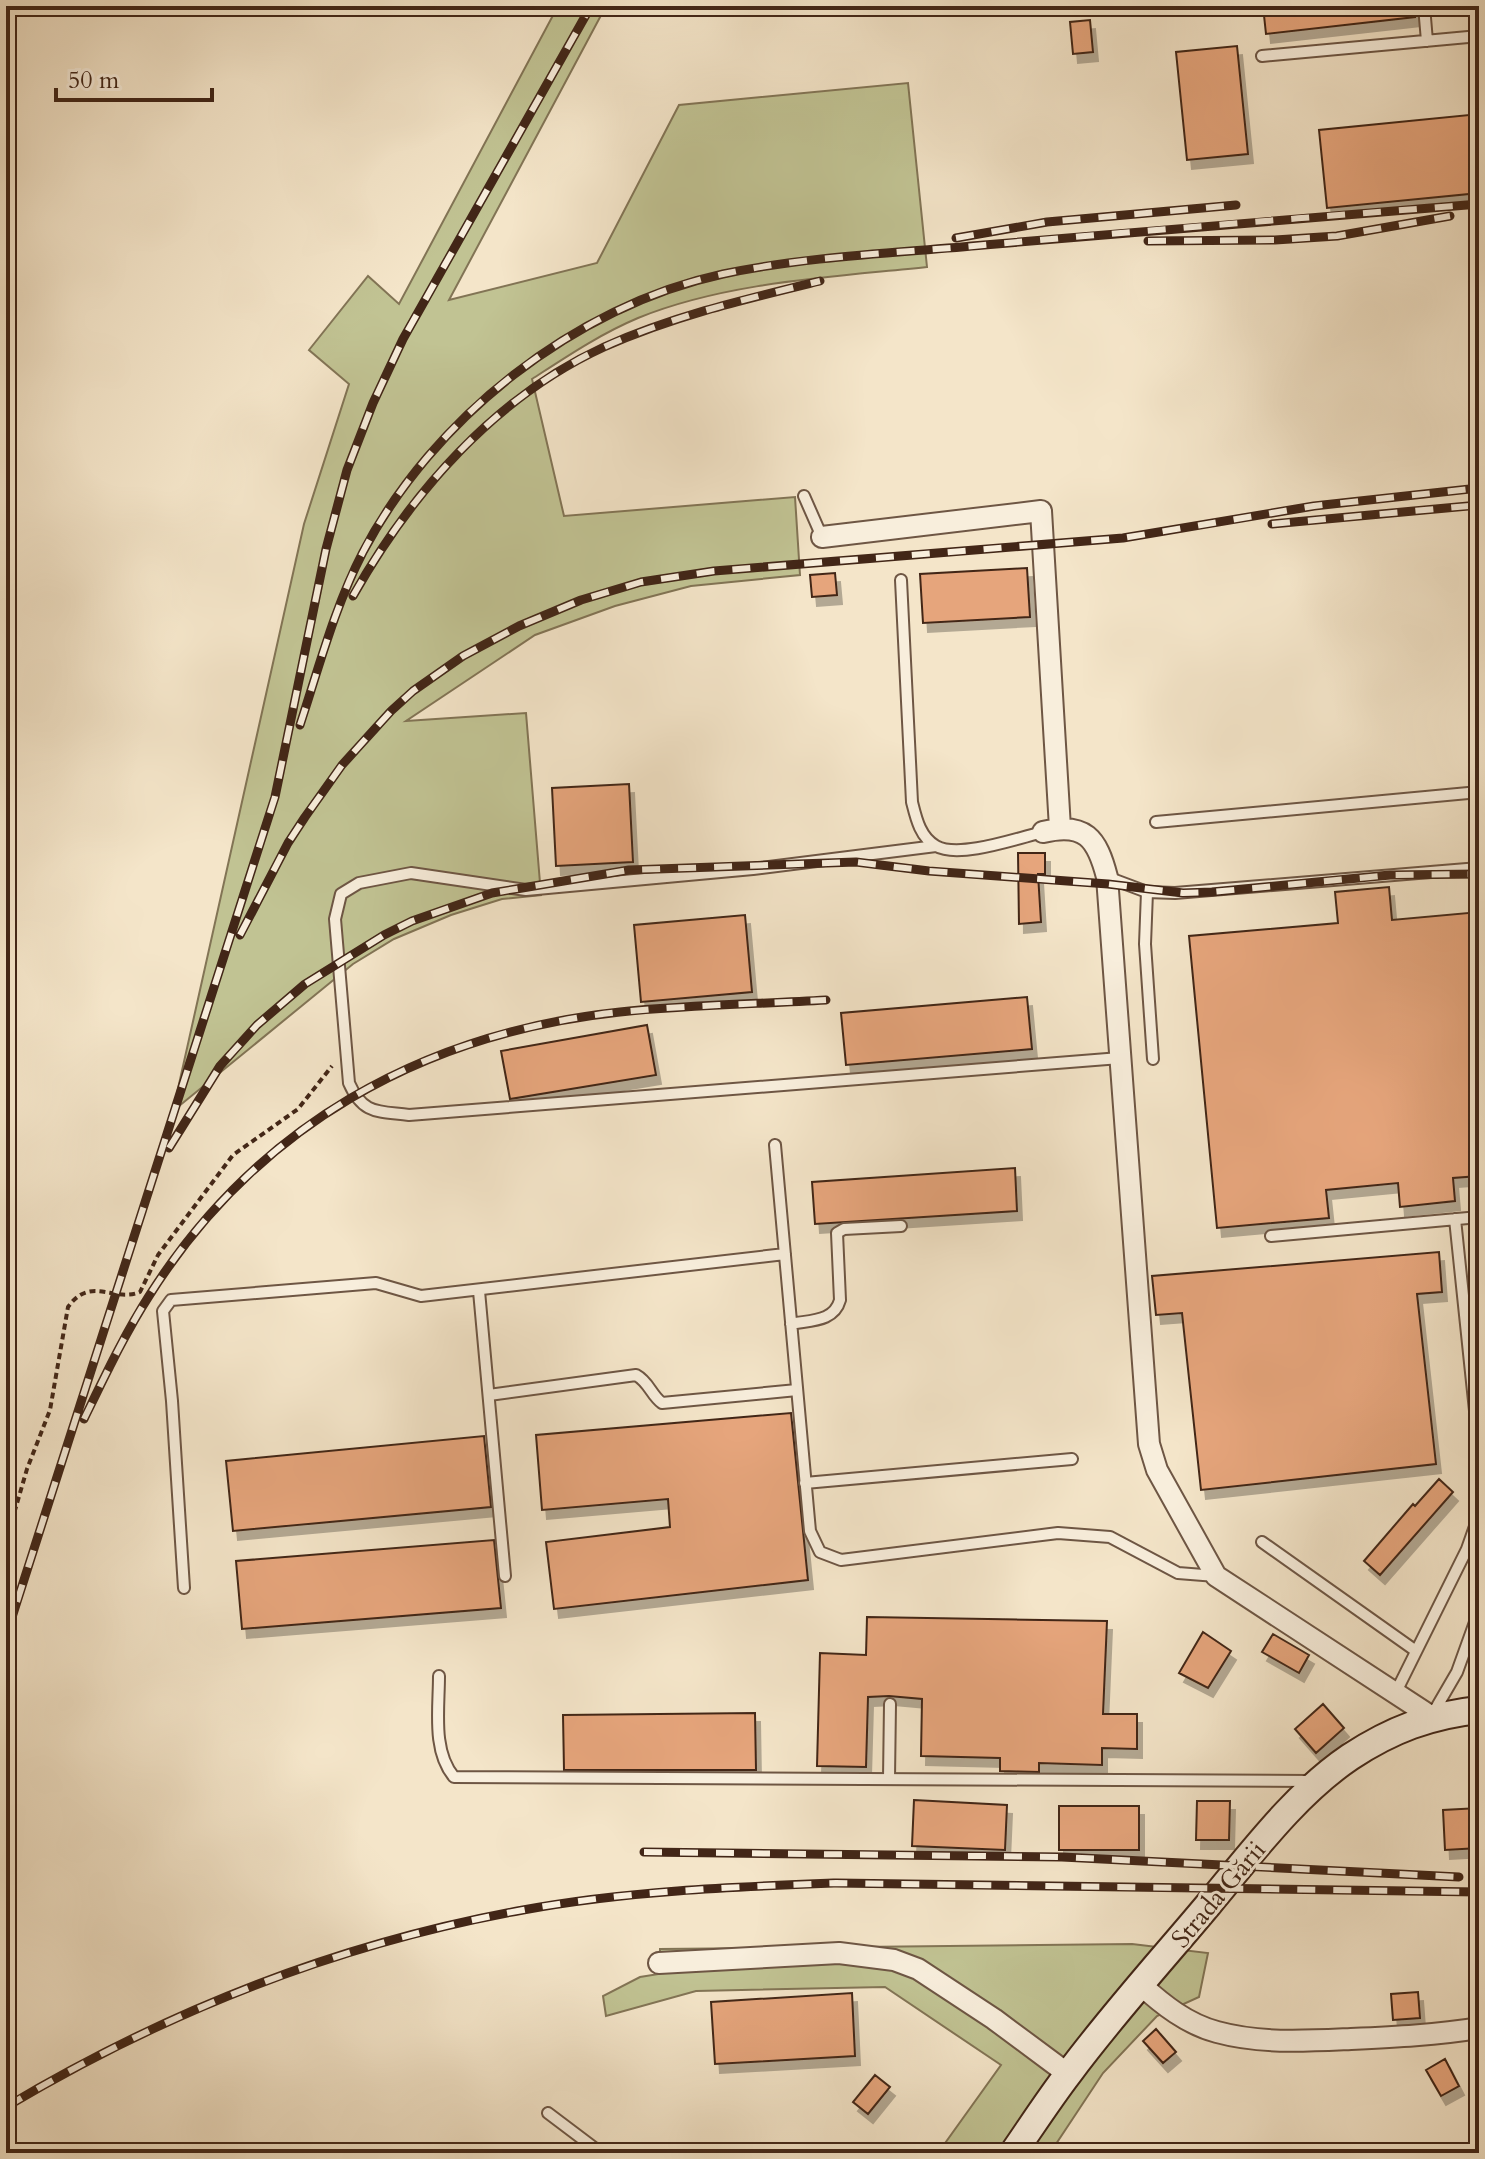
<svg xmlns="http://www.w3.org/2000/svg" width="1485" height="2159" font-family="Cardo,serif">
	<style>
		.green { fill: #c1c393; stroke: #827455; stroke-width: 2 }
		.building { fill: #e6a57b; stroke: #422617; stroke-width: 2; filter: url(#shadow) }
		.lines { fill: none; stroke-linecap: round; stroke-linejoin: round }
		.service-casing { stroke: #6e5644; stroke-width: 14 }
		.minor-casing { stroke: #6e5644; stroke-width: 24 }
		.secondary-casing { stroke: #422617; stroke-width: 30 }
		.path { stroke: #422617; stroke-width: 4; stroke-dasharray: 6 4; stroke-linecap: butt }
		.service { stroke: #f8eedc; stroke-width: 10 }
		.minor { stroke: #f8eedc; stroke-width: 20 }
		.secondary { stroke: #f8eedc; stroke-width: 26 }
		.rail-casing { stroke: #422617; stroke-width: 9 }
		.rail { stroke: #f8eedc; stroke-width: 6; stroke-dasharray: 18; stroke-linecap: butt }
		.labels { text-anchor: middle; stroke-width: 6; stroke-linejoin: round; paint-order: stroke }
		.street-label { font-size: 26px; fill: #422617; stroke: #f8eedc }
	</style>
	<defs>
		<filter id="shadow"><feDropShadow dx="5" dy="9" stdDeviation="0" flood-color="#0004"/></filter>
	</defs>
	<rect width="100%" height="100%" fill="#f4e5c9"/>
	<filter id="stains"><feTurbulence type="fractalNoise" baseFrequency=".0025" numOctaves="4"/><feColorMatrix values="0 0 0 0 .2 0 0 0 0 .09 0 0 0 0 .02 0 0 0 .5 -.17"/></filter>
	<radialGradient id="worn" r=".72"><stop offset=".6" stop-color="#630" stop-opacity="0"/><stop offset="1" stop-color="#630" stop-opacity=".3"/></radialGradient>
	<!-- green -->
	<path class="green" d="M 558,6 L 606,6 L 449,300 L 597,263 L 679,105 L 908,83 L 927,267 C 833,277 726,282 638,318 C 600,334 566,357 532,379 L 564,516 L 795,497 L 800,575 L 691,586 L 615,606 L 535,635 L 406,721 L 526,713 L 541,895 L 502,899 L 451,915 L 394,939 L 353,964 L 173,1111 L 304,524 L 349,384 L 309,350 L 368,276 L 399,304 Z
		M 1132,1944 L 1208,1953 L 1199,1997 L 1157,2016 L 1103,2073 L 1050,2153 L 938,2153 L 1001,2065 L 885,1987 L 696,1991 L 606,2016 L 603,1996 L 640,1977 L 659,1974 L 660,1949 Z"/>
	<!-- building -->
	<path class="building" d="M 1263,6 L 1414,6 L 1415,17 L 1266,34 Z
		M 1090,20 L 1093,52 L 1073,54 L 1070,22 Z
		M 1237,46 L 1248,154 L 1187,160 L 1176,52 Z
		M 1479,114 L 1479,193 L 1327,208 L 1319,130 Z
		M 1027,568 L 1030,617 L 923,623 L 920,574 Z
		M 835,573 L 837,595 L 812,597 L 810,575 Z
		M 629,784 L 633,862 L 556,866 L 552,788 Z
		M 1018,853 L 1045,853 L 1045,874 L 1038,874 L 1041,922 L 1019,924 Z
		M 1389,887 L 1392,920 L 1479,912 L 1479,1176 L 1453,1178 L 1455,1201 L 1400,1207 L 1398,1183 L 1326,1190 L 1329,1218 L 1217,1228 L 1189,936 L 1338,923 L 1335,892 Z
		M 745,915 L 752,992 L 641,1002 L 634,925 Z
		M 1027,997 L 1032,1049 L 846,1065 L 841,1013 Z
		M 647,1025 L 656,1075 L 510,1099 L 501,1051 Z
		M 1015,1168 L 1017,1211 L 815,1224 L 812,1182 Z
		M 1439,1252 L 1442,1292 L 1417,1294 L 1436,1464 L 1201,1490 L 1182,1313 L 1156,1315 L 1152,1276 Z
		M 791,1413 L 808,1580 L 554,1609 L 546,1542 L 670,1527 L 668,1499 L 542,1510 L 536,1435 Z
		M 484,1436 L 491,1507 L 233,1531 L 226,1461 Z
		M 1439,1479 L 1453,1492 L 1380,1575 L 1364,1561 L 1413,1504 L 1415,1506 Z
		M 494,1540 L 501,1608 L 242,1629 L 236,1561 Z
		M 867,1617 L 1107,1621 L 1103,1714 L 1137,1714 L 1137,1749 L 1102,1748 L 1102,1765 L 1039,1763 L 1039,1772 L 1000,1771 L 1000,1758 L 921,1756 L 922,1699 L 889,1696 L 868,1697 L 866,1767 L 817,1766 L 820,1653 L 866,1655 Z
		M 1203,1632 L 1231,1651 L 1208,1688 L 1179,1673 Z
		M 1273,1634 L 1309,1655 L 1299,1673 L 1262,1652 Z
		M 1323,1704 L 1344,1728 L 1316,1753 L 1295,1729 Z
		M 755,1713 L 756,1770 L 564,1770 L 563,1715 Z
		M 914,1800 L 1007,1805 L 1005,1850 L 912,1846 Z
		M 1197,1801 L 1230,1801 L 1229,1840 L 1196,1840 Z
		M 1059,1806 L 1139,1806 L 1139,1850 L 1059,1850 Z
		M 1479,1808 L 1479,1848 L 1445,1850 L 1443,1810 Z
		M 1418,1992 L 1420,2018 L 1393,2020 L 1391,1994 Z
		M 852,1993 L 855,2056 L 715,2064 L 711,2002 Z
		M 1156,2029 L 1176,2052 L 1163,2063 L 1143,2041 Z
		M 1445,2059 L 1459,2086 L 1441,2096 L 1426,2070 Z
		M 875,2075 L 890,2087 L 868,2114 L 853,2102 Z"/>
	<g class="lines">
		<!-- service casing -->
		<g class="service-casing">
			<path id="service" d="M 1424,6 L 1427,41
				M 1262,56 L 1479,36
				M 804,496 L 822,537
				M 901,580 L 912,802 C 916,818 920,837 936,846 C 959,859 1018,838 1043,832
				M 1156,822 L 1479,792
				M 936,846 L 753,869 L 526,890 L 411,873 L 359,883 L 341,894 L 335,919 L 349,1083 C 363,1115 378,1111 409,1115 L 1120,1058
				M 1107,877 L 1147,892 L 1175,893 L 1479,868
				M 1147,892 L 1145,944 L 1153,1059
				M 775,1145 L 810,1531 L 820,1552 L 841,1560 L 1058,1533 L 1110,1537 L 1178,1573 L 1216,1576
				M 1455,1219 L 1479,1449
				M 1271,1236 L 1479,1217
				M 479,1291 L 505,1576
				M 791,1324 C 810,1320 834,1322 840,1300 L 837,1233 L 844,1229 L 901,1226
				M 489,1395 L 636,1375 C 649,1382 651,1395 662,1403 L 797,1390
				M 805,1483 L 1072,1459
				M 1262,1542 L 1416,1651
				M 184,1588 L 172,1401 L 163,1311 L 171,1300 L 376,1283 L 421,1296 L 785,1254
				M 439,1676 C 439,1709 432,1751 454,1777 L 1312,1781
				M 1395,1694 L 1467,1549 L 1479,1515
				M 1432,1715 L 1457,1672 L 1479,1611
				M 889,1778 L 890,1704
				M 548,2113 L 601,2153"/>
		</g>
		<!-- minor casing -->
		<g class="minor-casing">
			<path id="minor" d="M 822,537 L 1041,511 L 1060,828
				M 1043,832 C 1085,822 1097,838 1107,877 L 1149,1444 L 1157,1470 L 1216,1576 L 1432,1717
				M 659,1963 L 839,1953 L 894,1960 L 918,1969 L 994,2019 L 1068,2074
				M 1140,1984 C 1163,2005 1187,2024 1217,2032 C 1261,2044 1307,2041 1351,2039 C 1394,2037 1437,2035 1479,2028"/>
		</g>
		<!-- secondary casing -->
		<g class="secondary-casing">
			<path id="secondary" d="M 1013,2153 C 1031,2127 1049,2099 1069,2073 C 1112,2015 1161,1961 1208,1905 C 1251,1854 1294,1795 1350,1757 C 1391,1730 1430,1715 1479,1710"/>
		</g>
		<!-- path -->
		<path class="path" d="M 6,1541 L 27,1469 L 50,1410 L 68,1307 C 91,1275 113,1303 140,1292 L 158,1255 L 233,1155 L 298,1109 L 332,1066"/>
		<!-- service -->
		<use href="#service" class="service"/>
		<!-- minor -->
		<use href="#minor" class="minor"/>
		<!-- secondary -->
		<use href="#secondary" class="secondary"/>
		<!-- rail casing -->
		<g class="rail-casing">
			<path id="rail" d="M 956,238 L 1047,222 L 1236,205
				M 1148,241 L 1275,240 L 1337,236 L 1450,216
				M 1272,524 L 1479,505
				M 353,596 C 411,493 495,397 604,347 C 673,316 746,299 820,281
				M 300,725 C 319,667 335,606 363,552 C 433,418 575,306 723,274 C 808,256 898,253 984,245 C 1149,230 1314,217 1479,204
				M 240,935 L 288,843 L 305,817 L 342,765 L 391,711 L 413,691 L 463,656 L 519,626 L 581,600 L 641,582 L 714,571 L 1123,538 L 1314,506 L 1479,488
				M 169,1148 L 220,1066 L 257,1025 L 305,984 L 384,935 L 412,921 L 492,893 L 629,870 L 856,862 L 929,871 L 1108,884 L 1183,893 L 1212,892 L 1390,875 L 1479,874
				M 84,1419 C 104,1378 124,1335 149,1296 C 256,1126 423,1033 620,1012 C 688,1005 758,1004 826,1000
				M 6,1636 L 275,797 L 326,549 L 347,470 L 373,403 L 403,339 L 591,6
				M 644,1852 L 1062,1857 L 1459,1877
				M 6,2107 C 165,2012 340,1943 523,1910 C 625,1891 732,1887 836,1883 L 1479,1892"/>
		</g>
		<!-- rail -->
		<use href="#rail" class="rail"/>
	</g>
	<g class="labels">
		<!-- street labels -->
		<g class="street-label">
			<text transform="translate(1218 1894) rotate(-50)" y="9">Strada Gării</text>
		</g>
	</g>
	<!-- margin -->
	<rect width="1485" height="2159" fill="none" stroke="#f4e5c9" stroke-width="32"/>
	<rect x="8" y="8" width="1469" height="2143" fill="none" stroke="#422617" stroke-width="4"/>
	<rect x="16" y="16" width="1453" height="2127" fill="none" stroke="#422617" stroke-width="2"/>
	<!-- scale -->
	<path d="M56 88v12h156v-12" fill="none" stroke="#422617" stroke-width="4"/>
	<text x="68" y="88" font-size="24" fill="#422617" stroke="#f8eedc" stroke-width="6" paint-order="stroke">50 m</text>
	<rect width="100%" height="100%" filter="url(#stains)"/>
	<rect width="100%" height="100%" fill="url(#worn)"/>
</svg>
